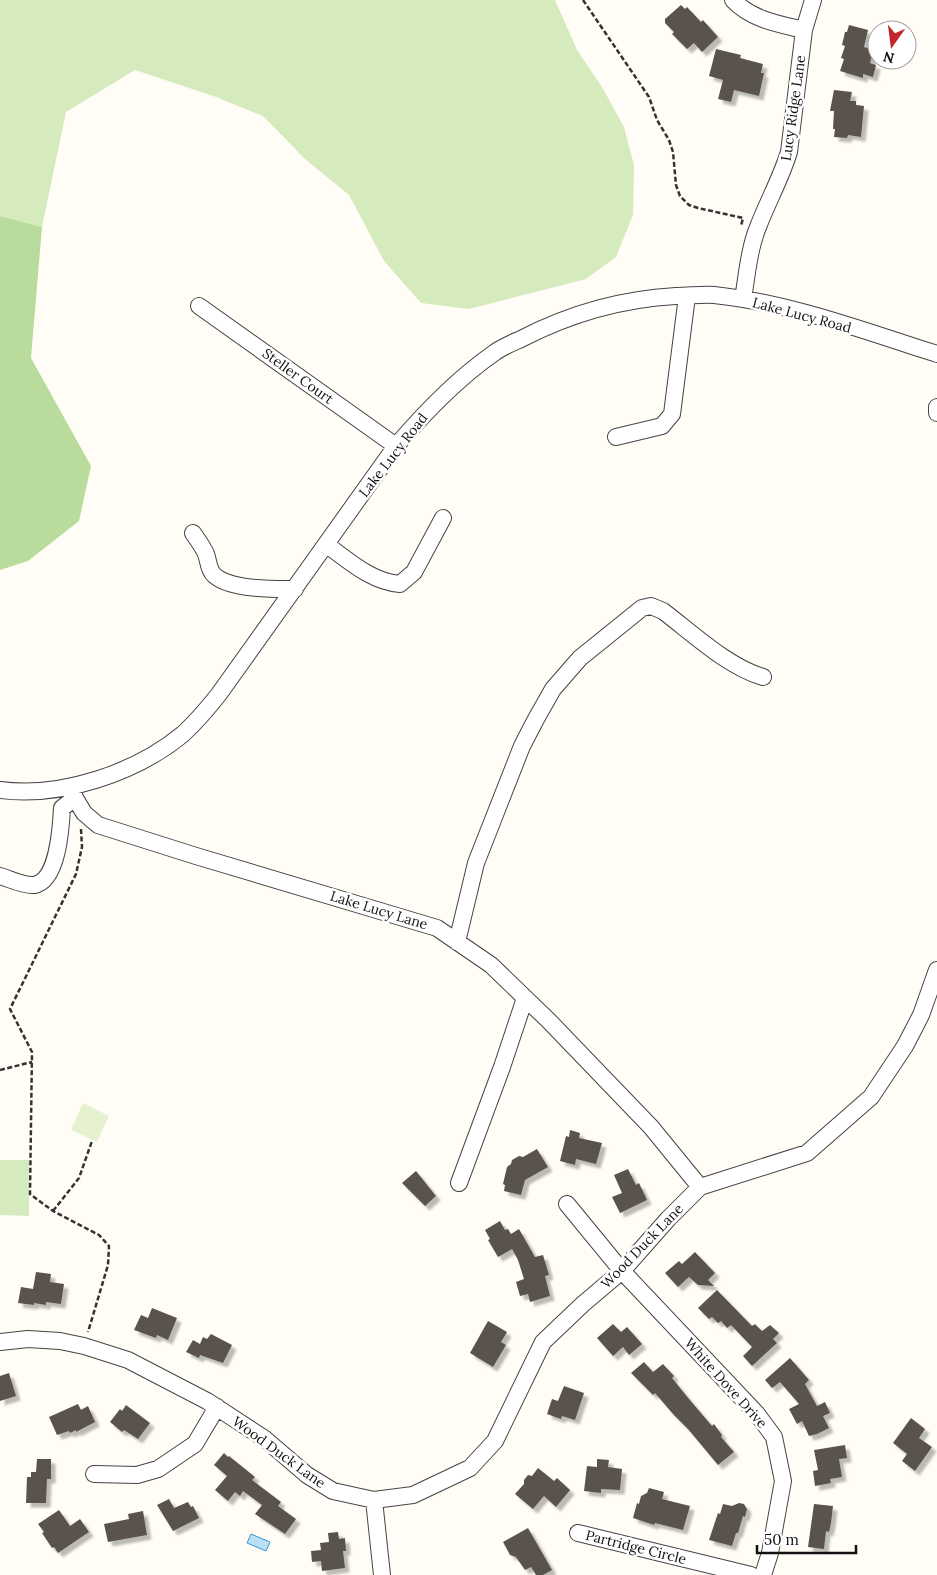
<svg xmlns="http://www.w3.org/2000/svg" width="937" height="1575" font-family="Lora,serif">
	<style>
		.green { fill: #d5ebbd }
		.forest { fill: #b9dc9c }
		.pitch { fill: #e6f2cf }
		.water { fill: #b9e0f7; stroke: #3f96cf }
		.building { fill: #5a524d; filter: url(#shadow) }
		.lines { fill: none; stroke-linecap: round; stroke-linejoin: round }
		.minor-casing { stroke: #444; stroke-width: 18 }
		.path { stroke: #333; stroke-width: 2.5; stroke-dasharray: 5 2.5; stroke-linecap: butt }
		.minor { stroke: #fff; stroke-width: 16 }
		.labels { text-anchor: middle; stroke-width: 5; stroke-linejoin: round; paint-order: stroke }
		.street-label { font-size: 14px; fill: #111; stroke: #fff }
	</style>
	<defs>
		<filter id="shadow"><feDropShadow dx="4.5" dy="4.5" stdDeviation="1" flood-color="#0004"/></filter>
	</defs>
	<rect width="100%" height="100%" fill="#fffdf5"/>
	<!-- green -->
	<path class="green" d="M 0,0 L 555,0 L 577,50 L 602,87 L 624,127 L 634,165 L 633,215 L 616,257 L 586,279 L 469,309 L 421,303 L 384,261 L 349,195 L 305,159 L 263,116 L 216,97 L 135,70 L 66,112 L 42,227 L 0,216 Z
		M 0,1160 L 29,1160 L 29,1216 L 0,1215 Z"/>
	<!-- forest -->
	<path class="forest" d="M 0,216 L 42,227 L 31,358 L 91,466 L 79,521 L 28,561 L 0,570 Z"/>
	<!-- pitch -->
	<path class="pitch" d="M 83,1103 L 109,1116 L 97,1142 L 71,1130 Z"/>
	<!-- water -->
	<path class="water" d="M 251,1534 L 270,1542 L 266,1551 L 247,1543 Z"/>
	<!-- building -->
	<path class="building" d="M 681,5 L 685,9 L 687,7 L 701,22 L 703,20 L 718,37 L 702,52 L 694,43 L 687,49 L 672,34 L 674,32 L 665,23 L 665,19 Z
		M 849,25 L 868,30 L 864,47 L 874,50 L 870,63 L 876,65 L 873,77 L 863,74 L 863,78 L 840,71 L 844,59 L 841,58 L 845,46 L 842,45 L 845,32 L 847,32 Z
		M 716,49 L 741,55 L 740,58 L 763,64 L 761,73 L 764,73 L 759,96 L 734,90 L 731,102 L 718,99 L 723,80 L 709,76 Z
		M 834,90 L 852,92 L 850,101 L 856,101 L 856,105 L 864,106 L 861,137 L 848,135 L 847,138 L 834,137 L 835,129 L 833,129 L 834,111 L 830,111 Z
		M 570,1130 L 580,1133 L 579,1138 L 602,1143 L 596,1164 L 576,1159 L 575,1165 L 560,1161 L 566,1136 L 569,1137 Z
		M 537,1149 L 548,1167 L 525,1180 L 521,1195 L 504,1191 L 505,1185 L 503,1184 L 507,1167 L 511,1164 L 512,1160 L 519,1156 L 523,1157 Z
		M 628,1169 L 636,1185 L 639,1183 L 647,1200 L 620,1213 L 612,1197 L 622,1193 L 614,1175 Z
		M 416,1171 L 436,1196 L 425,1206 L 402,1183 Z
		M 500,1221 L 505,1230 L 508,1229 L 511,1234 L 519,1229 L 535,1257 L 543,1255 L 549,1275 L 545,1276 L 550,1296 L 530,1302 L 528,1294 L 520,1296 L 516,1282 L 524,1279 L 518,1260 L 512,1249 L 498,1257 L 488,1240 L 490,1239 L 485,1230 Z
		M 695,1252 L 715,1273 L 708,1280 L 714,1286 L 698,1285 L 689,1277 L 678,1287 L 665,1273 L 679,1261 L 682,1264 Z
		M 36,1272 L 51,1274 L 50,1282 L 64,1284 L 61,1304 L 46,1302 L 46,1305 L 34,1303 L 34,1305 L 18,1303 L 21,1287 L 33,1289 Z
		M 717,1290 L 752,1326 L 755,1324 L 762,1331 L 770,1325 L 779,1333 L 773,1339 L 777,1343 L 752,1366 L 743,1356 L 752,1347 L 731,1325 L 727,1328 L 721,1321 L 718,1323 L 712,1317 L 709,1319 L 698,1308 Z
		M 152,1308 L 177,1318 L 168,1340 L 157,1335 L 156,1338 L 134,1330 L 141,1315 L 148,1318 Z
		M 488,1321 L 507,1332 L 501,1342 L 506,1345 L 493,1367 L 470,1353 Z
		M 613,1324 L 621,1332 L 627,1327 L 642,1344 L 629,1355 L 623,1347 L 613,1356 L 597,1338 Z
		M 211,1334 L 232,1345 L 223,1363 L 200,1355 L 199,1358 L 186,1352 L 193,1340 L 200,1344 L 203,1337 L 207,1339 Z
		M 790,1358 L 809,1380 L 805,1384 L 817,1406 L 825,1402 L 830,1413 L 823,1416 L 829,1428 L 817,1434 L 809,1436 L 802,1421 L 797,1424 L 789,1409 L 799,1404 L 780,1382 L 772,1388 L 765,1380 Z
		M 644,1362 L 653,1372 L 663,1364 L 674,1376 L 672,1378 L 689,1399 L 712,1426 L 714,1424 L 722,1435 L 721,1437 L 734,1452 L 718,1465 L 688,1429 L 673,1414 L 655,1393 L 653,1395 L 631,1373 Z
		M 9,1373 L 16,1396 L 0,1401 L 0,1376 Z
		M 564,1386 L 584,1393 L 575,1420 L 562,1416 L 561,1419 L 547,1414 L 552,1399 L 558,1401 Z
		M 78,1404 L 81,1410 L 88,1406 L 95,1422 L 76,1432 L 76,1430 L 70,1433 L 69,1431 L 57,1435 L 49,1417 Z
		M 126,1405 L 150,1423 L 138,1439 L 124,1430 L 122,1432 L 110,1422 L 120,1409 L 122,1411 Z
		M 911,1418 L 925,1429 L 919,1438 L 932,1447 L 915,1471 L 902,1461 L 907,1454 L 893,1443 Z
		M 845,1445 L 847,1458 L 839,1459 L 842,1477 L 830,1479 L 831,1483 L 815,1486 L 813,1471 L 818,1470 L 814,1450 Z
		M 224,1453 L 228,1457 L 229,1456 L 255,1477 L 252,1480 L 281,1502 L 278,1506 L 296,1519 L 285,1534 L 255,1514 L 262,1505 L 243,1491 L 240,1496 L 235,1492 L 228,1501 L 215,1490 L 227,1476 L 214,1465 Z
		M 37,1459 L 51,1459 L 51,1479 L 47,1479 L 46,1503 L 26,1503 L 27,1477 L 31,1477 L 31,1472 L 36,1472 Z
		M 597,1459 L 609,1460 L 608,1467 L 622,1469 L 620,1490 L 601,1489 L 601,1493 L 584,1491 L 587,1466 L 597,1467 Z
		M 538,1468 L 554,1481 L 557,1478 L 570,1490 L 556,1507 L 544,1496 L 533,1509 L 515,1494 L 524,1484 L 524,1480 L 528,1475 L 532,1476 Z
		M 649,1488 L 664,1492 L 662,1499 L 690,1506 L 683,1530 L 655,1523 L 654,1525 L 633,1518 L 637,1503 L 639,1504 L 641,1496 L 647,1493 Z
		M 169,1499 L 174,1508 L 188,1502 L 191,1507 L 193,1506 L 199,1518 L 173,1531 L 157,1505 Z
		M 739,1503 L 744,1504 L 747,1509 L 745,1517 L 743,1516 L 738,1533 L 736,1533 L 732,1546 L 709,1540 L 718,1513 L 720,1514 L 723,1504 L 732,1506 Z
		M 814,1504 L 833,1506 L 831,1523 L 829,1532 L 826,1531 L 824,1549 L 808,1547 Z
		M 59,1510 L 70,1526 L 80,1519 L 89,1532 L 58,1553 L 54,1547 L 52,1548 L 42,1533 L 44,1532 L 38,1524 Z
		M 143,1511 L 147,1535 L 108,1542 L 104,1524 L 129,1519 L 128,1514 Z
		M 528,1528 L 552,1570 L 543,1575 L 536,1575 L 531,1567 L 525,1570 L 516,1557 L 510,1555 L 503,1542 Z
		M 338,1532 L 339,1539 L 345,1538 L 346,1551 L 343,1551 L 345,1568 L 322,1571 L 321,1561 L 312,1562 L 311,1551 L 321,1550 L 320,1543 L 329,1542 L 328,1533 Z"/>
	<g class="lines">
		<!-- minor casing -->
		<g class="minor-casing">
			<path id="minor" d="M 733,0 C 752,20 779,24 804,30
				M 743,299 C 747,275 749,249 758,227 C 768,201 781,178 789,152 L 804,30 L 813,0
				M 199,306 L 396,446
				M 937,407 L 937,413
				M 616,437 L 662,426 L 672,414 L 687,296
				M 193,533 C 197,539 201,544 204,550 C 209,557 207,568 214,575 C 230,590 274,589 295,589
				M 327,545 C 349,561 372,582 400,584 L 414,572 L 443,518
				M 71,787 L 75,798 L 84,813 L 98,825 L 196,856 L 437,928 L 491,965 L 549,1021 L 651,1127 L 700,1187
				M 0,790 C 61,798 136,773 183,734 C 196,722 208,708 219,694 L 396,446 C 425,412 457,379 494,353 C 502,347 512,343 521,339 C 569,314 622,299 676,296 C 689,296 702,294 714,295 C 791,303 864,331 937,354
				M 0,876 C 10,879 24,886 34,885 C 58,881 61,827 62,808 L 75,798
				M 457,942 L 476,863 L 522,746 L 536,719 L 553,689 L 580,658 L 642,608 L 651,606 L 663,611 C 692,633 728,667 763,677
				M 459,1183 L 502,1067 L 525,998
				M 567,1204 L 622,1271 L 757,1414 L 774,1437 L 783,1481 L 770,1553 L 763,1575
				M 0,1342 L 28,1339 L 60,1341 L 84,1346 L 128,1360 L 207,1401 L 265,1439 L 307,1475 L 333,1491 L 374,1500 L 413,1495 L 470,1468 L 495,1441 L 543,1342 L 583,1304 L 622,1271 L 668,1219 L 700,1187 L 807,1153 L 871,1097 L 905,1046 L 921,1015 L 937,970
				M 94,1474 L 137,1475 L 158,1469 L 195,1444 L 217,1407
				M 374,1500 L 382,1575
				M 578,1533 L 751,1575"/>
		</g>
		<!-- path -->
		<path class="path" d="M 583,0 L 649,97 L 657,120 L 669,140 L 673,152 L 676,185 L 680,196 L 689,205 L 698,208 L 743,218 L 741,226
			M 81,829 L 82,847 L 76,874 L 10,1009 L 32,1052 L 30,1194 L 53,1211 L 99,1235 L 109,1246 L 108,1265 L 88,1332
			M 0,1070 L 32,1062
			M 53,1211 L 79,1178 L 92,1141"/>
		<!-- minor -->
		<use href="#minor" class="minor"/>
	</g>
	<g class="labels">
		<!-- street labels -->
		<g class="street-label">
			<text transform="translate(793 108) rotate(-82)" y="5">Lucy Ridge Lane</text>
			<text transform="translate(802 315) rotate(15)" y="5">Lake Lucy Road</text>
			<text transform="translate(298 376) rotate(36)" y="5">Steller Court</text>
			<text transform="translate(393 455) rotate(-52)" y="5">Lake Lucy Road</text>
			<text transform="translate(379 910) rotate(17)" y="5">Lake Lucy Lane</text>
			<text transform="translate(642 1246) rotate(-46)" y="5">Wood Duck Lane</text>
			<text transform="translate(726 1383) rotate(48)" y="5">White Dove Drive</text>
			<text transform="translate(279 1452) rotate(36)" y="5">Wood Duck Lane</text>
			<text transform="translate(636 1547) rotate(14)" y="5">Partridge Circle</text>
		</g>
	</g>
	<!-- north arrow -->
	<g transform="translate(892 45) rotate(194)"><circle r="24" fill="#ffffff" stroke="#a0a0a0"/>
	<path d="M0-4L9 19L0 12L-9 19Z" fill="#c4262e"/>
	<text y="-8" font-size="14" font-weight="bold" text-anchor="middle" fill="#111111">N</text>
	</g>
	<!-- scale -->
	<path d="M757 1545v8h99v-8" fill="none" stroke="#111111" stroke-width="2.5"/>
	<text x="764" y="1545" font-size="15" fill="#111111" stroke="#ffffff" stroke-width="4" paint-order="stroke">50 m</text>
</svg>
